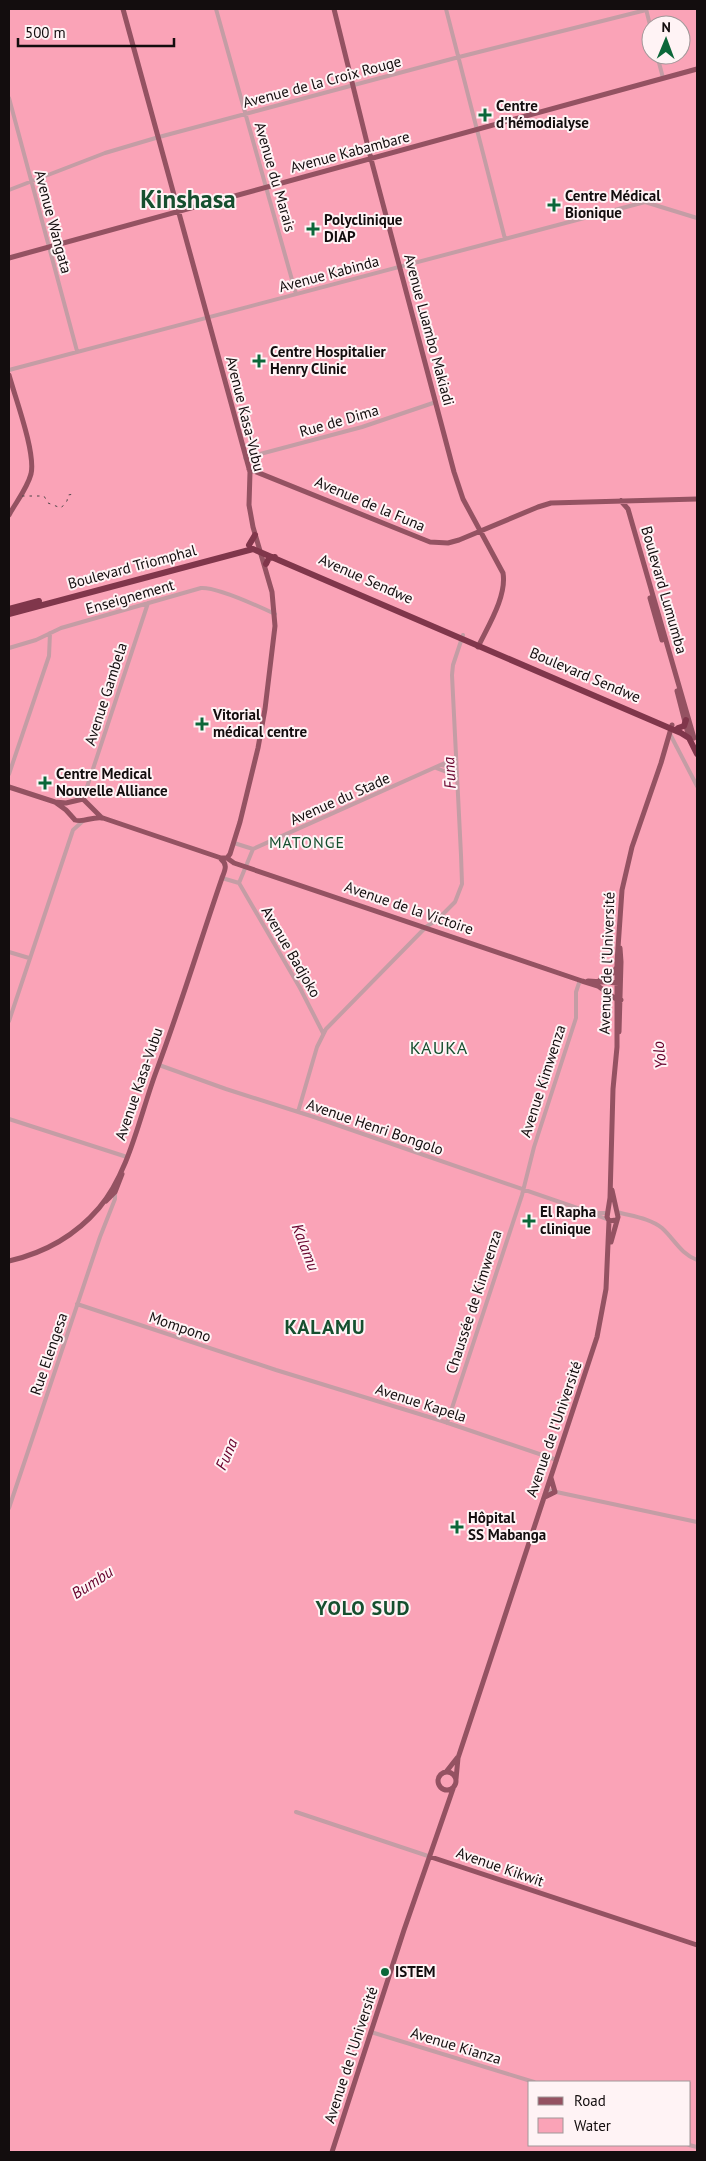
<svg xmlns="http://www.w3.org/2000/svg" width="706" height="2161" font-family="'PT Sans',sans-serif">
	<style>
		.water { fill: #faa3b7; stroke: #b57684; fill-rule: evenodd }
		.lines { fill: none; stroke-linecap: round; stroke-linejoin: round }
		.minor { stroke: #c49da5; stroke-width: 4 }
		.major { stroke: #945262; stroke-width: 5 }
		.highway { stroke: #80364b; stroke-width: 6 }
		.rail { stroke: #4f4749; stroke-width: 1; stroke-dasharray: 2.5 5; stroke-linecap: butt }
		.poi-dot { fill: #0b6739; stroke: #fff3f5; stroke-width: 2 }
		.labels { text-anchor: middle; stroke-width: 4; stroke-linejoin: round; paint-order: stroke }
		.street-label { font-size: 15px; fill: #130d0e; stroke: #fff3f5 }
		.poi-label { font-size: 15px; font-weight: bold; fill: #130d0e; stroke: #fff3f5; text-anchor: start }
		.water-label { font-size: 16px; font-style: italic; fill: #67002c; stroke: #fff3f5 }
		.neighbourhood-label { font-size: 16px; letter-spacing: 1px; fill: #164f2f; stroke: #fff3f5 }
		.quarter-label { font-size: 18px; letter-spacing: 1px; fill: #164f2f; stroke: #fff3f5 }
		.district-label { font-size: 20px; font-weight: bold; letter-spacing: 1px; fill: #164f2f; stroke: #fff3f5 }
		.town-label { font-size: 25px; font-weight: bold; fill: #164f2f; stroke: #fff3f5 }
	</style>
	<rect width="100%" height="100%" fill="#fff3f5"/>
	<!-- water -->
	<path class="water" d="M 9,9 L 697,9 L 697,2152 L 9,2152 ZM 651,25 L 681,25 L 681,55 L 651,55 ZM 530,2082 L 690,2082 L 690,2145 L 530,2145 Z"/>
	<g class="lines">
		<!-- minor -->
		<path class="minor" d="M 216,9 L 296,294
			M 446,9 L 505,239
			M 646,9 L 651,29
			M 657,55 L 663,78
			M 9,98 L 77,351
			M 9,190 L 105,153 L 159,137 L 459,57 L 646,10
			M 9,370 L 645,202 L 697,218
			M 245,458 L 362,427 L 436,402
			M 9,648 L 36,640 L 61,628 L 201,588 C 218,587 258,606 275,614
			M 670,734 L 697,786
			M 442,765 L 455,768
			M 436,768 L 457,776
			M 9,774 L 49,656 L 50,633
			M 77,799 L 86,790 L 148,603
			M 234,843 L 253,849
			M 253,849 L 456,758
			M 222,878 L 239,883
			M 239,883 L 300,988 L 323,1033
			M 239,883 L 253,849
			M 9,952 L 29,958
			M 9,1021 L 73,830 L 83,821
			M 159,1065 L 226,1089 L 314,1117 L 583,1210 L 598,1213 L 608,1213
			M 298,1112 L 317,1047 L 326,1029 L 426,927 L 439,918 L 455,902 L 462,884 L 461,855 L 452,675 L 453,665 L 463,635
			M 9,1119 L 127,1157
			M 588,1212 L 609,1220
			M 617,1212 C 631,1216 650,1218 662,1228 C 675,1240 680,1253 697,1260
			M 77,1304 L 276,1370 L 442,1421 L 557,1460
			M 447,1423 L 522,1195 L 534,1147 L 576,1018 L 576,992 L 580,980
			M 547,1490 L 697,1522
			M 9,1508 L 100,1237 L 115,1199 L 115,1191
			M 296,1812 L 431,1857
			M 371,2032 L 534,2082
			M 689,2145 L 697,2147"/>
		<!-- major -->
		<path class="major" d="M 334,9 L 371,159 L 454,472 L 463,499 L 503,573 C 507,596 488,626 478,647
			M 9,258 L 697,69
			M 9,375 C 15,397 36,453 31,474 C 27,489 16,502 9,515
			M 249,469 L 430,542 L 448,543 L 459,540 L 538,507 L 551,503 L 697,499
			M 621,501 L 628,509 L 694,738
			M 650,598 L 662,640
			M 677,691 L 689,738
			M 9,787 L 55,802 L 66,803 L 83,799 L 102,818
			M 55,802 L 66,810 L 75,820 C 84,823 92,816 103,818 L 221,858 L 227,858 L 230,854 L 240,822 L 258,748 L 265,709 L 275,626 L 272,592 L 253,527 L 249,505 L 250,472 L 123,9
			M 227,858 L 234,863 L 582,981 L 598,986 L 616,999 L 621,1000
			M 600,980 L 613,973 L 617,967
			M 588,981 L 619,983
			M 619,1032 L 621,962 L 620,948
			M 106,1201 L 115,1192 L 122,1174
			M 616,1220 L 609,1221 L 607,1217 L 610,1198 L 613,1089 L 617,1047 L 617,962 L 622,890 L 632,847 L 661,763 L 672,725
			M 611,1242 L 618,1217 L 612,1190
			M 9,1261 C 44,1253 75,1236 99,1208 C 129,1173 140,1115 156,1072 C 180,1008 200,942 222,878 C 225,870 228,865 221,859
			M 545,1497 L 555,1492 L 551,1478
			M 446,1772 L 457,1758
			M438 1781a9 9 0 1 1 18 0a9 9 0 1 1-18 0Z
			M 456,1779 L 458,1758 L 597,1337 L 606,1289 L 609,1221
			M 431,1857 L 697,1945
			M 332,2152 L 404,1930 L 454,1786"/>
		<!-- highway -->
		<path class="highway" d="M 249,545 L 255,535
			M 266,564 L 269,558 L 275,557
			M 9,609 L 39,601
			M 9,614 L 253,549 L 681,733 L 689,738 L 697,754
			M 678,728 L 684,726 L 686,720"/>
		<!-- rail -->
		<path class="rail" d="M 22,496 L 44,496 L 48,503 L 61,508 L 67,501 L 68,495 L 74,494"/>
	</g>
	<!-- markers -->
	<g class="poi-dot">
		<path d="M482.5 107.5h5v5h5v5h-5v5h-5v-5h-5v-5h5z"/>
		<path d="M551.5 197.5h5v5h5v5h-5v5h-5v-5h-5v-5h5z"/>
		<path d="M310.5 221.5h5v5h5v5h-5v5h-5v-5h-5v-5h5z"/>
		<path d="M256.5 353.5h5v5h5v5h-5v5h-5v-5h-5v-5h5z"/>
		<path d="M199.5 716.5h5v5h5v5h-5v5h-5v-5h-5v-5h5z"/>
		<path d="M42.5 775.5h5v5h5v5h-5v5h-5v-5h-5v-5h5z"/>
		<path d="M526.5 1213.5h5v5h5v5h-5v5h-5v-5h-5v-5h5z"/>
		<path d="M454.5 1519.5h5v5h5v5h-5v5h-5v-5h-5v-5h5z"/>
		<circle cx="385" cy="1972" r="5"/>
	</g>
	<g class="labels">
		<!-- street labels -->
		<g class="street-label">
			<text transform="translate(322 82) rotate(-15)" y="5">Avenue de la Croix Rouge</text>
			<text transform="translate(350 152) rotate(-15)" y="5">Avenue Kabambare</text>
			<text transform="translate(275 177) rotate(74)" y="5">Avenue du Marais</text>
			<text transform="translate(53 222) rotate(75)" y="5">Avenue Wangata</text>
			<text transform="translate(329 274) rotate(-15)" y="5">Avenue Kabinda</text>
			<text transform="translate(429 330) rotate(75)" y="5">Avenue Luambo Makiadi</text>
			<text transform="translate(245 414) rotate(76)" y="5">Avenue Kasa-Vubu</text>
			<text transform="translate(339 421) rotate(-16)" y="5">Rue de Dima</text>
			<text transform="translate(370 504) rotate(23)" y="5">Avenue de la Funa</text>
			<text transform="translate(132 567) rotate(-15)" y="5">Boulevard Triomphal</text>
			<text transform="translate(366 579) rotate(24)" y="5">Avenue Sendwe</text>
			<text transform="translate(664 590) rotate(74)" y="5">Boulevard Lumumba</text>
			<text transform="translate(130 597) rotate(-16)" y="5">Enseignement</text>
			<text transform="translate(585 675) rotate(23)" y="5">Boulevard Sendwe</text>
			<text transform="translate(106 694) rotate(-72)" y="5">Avenue Gambela</text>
			<text transform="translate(340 799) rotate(-24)" y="5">Avenue du Stade</text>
			<text transform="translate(409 908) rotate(19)" y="5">Avenue de la Victoire</text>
			<text transform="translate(291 952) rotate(60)" y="5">Avenue Badjoko</text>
			<text transform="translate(607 963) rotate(-88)" y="5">Avenue de l’Université</text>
			<text transform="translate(543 1081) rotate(-72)" y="5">Avenue Kimwenza</text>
			<text transform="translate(139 1084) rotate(-71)" y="5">Avenue Kasa-Vubu</text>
			<text transform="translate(375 1127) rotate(19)" y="5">Avenue Henri Bongolo</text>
			<text transform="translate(474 1302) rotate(-72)" y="5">Chaussée de Kimwenza</text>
			<text transform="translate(180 1327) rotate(19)" y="5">Mompono</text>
			<text transform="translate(49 1354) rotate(-71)" y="5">Rue Elengesa</text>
			<text transform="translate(421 1403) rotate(18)" y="5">Avenue Kapela</text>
			<text transform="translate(554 1429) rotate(-71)" y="5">Avenue de l’Université</text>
			<text transform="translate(500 1867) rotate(19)" y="5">Avenue Kikwit</text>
			<text transform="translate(456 2046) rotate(17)" y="5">Avenue Kianza</text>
			<text transform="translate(351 2055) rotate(-72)" y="5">Avenue de l’Université</text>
		</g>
		<!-- poi labels -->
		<g class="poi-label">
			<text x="496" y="111">Centre<tspan x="496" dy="17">d'hémodialyse</tspan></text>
			<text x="565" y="201">Centre Médical<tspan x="565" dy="17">Bionique</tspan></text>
			<text x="324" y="225">Polyclinique<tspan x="324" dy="17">DIAP</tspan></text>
			<text x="270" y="357">Centre Hospitalier<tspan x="270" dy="17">Henry Clinic</tspan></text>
			<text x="213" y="720">Vitorial<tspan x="213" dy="17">médical centre</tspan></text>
			<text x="56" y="779">Centre Medical<tspan x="56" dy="17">Nouvelle Alliance</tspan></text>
			<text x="540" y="1217">El Rapha<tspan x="540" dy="17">clinique</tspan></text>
			<text x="468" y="1523">Hôpital<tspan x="468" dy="17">SS Mabanga</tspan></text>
			<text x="395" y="1977">ISTEM</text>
		</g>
		<!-- water labels -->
		<g class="water-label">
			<text transform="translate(449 773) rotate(-93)" y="6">Funa</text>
			<text transform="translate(659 1055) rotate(-97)" y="6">Yolo</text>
			<text transform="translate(306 1247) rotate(69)" y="6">Kalamu</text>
			<text transform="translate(226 1454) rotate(-66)" y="6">Funa</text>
			<text transform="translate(92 1582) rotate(-33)" y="6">Bumbu</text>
		</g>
		<!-- neighbourhood labels -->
		<g class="neighbourhood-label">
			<text x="307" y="848">MATONGE</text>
		</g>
		<!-- quarter labels -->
		<g class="quarter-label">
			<text x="439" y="1054">KAUKA</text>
		</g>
		<!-- district labels -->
		<g class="district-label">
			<text x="325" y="1334">KALAMU</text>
			<text x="363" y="1615">YOLO SUD</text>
		</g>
		<!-- town labels -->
		<g class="town-label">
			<text x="188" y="208">Kinshasa</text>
		</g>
	</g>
	<!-- border -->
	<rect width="706" height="2161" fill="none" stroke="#130d0e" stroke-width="20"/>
	<!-- legend -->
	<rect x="528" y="2081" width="162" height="65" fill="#fff3f5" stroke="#a19799"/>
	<rect x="538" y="2097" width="25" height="8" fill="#945262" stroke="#a19799"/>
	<text x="574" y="2106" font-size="15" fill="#130d0e">Road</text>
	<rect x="538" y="2118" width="25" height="15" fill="#faa3b7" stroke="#a19799"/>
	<text x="574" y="2131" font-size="15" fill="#130d0e">Water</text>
	<!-- north arrow -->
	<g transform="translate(666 40) rotate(1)"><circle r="24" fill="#fff3f5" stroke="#a19799"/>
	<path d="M0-4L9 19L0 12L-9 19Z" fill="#0b6739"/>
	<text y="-8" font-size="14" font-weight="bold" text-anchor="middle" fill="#130d0e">N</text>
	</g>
	<!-- scale -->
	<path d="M18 38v8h156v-8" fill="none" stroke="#130d0e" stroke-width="2.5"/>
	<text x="25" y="38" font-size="15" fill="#130d0e" stroke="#fff3f5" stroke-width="4" paint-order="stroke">500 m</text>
</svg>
